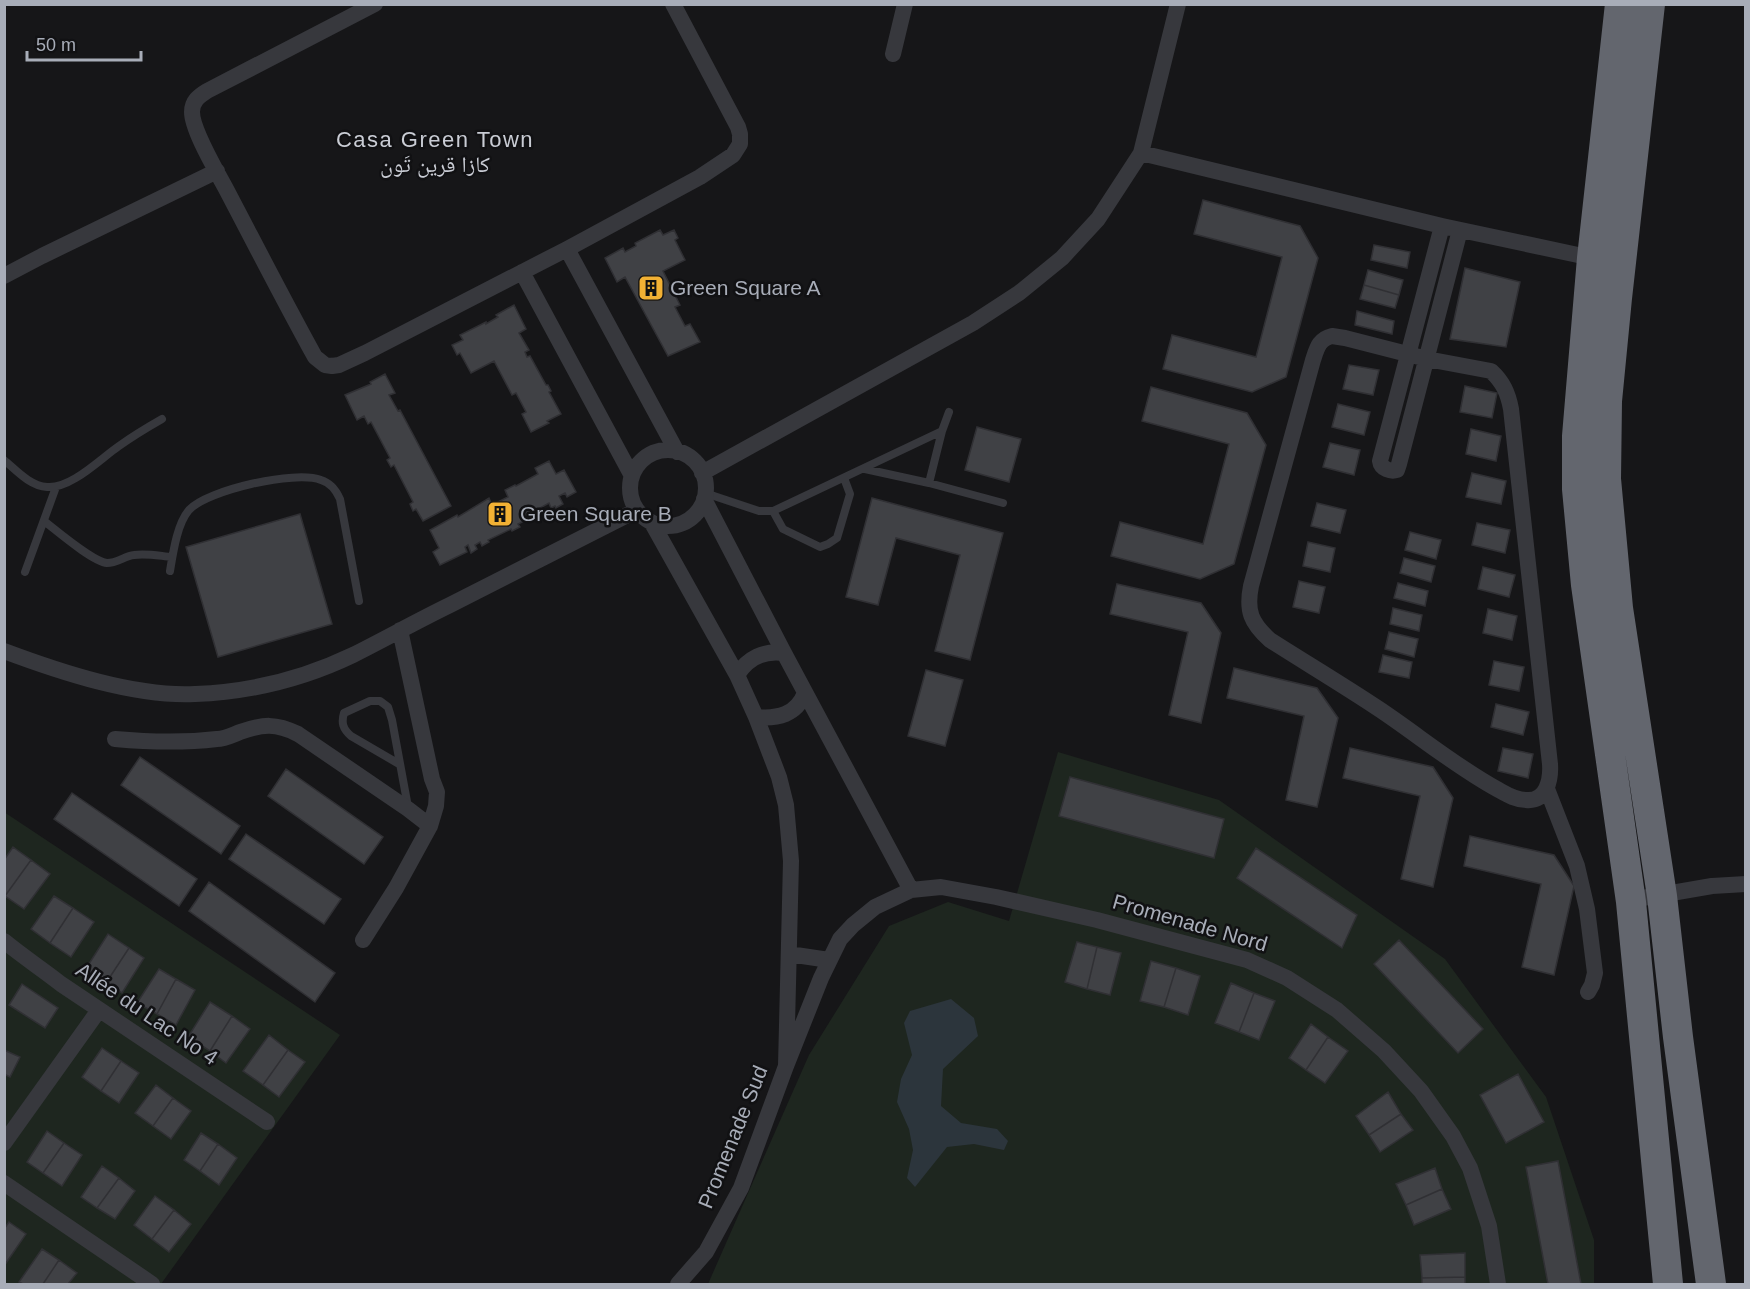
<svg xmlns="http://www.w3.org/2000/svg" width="1750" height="1289" font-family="Helvetica,'Noto Naskh Arabic',sans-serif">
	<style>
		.green { fill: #1e261f }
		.water { fill: #2c353c }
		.building { fill: #404145; stroke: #303034; stroke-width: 1.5 }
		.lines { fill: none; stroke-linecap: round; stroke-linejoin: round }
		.lane { stroke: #37383d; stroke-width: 8 }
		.street { stroke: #37383d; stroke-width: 16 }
		.highway { stroke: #63666e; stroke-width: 30 }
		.labels { text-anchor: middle; stroke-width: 5; stroke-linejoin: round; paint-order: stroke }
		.poi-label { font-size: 21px; fill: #a8adb8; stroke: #111113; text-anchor: start }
		.street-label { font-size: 21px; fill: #a8adb8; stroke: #111113 }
		.neighbourhood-label { font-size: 22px; letter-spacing: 1.5px; fill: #c9ccd4; stroke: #111113 }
	</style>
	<rect width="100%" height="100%" fill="#161618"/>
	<!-- green -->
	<path class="green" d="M 1058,752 L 1219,800 L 1445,959 L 1546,1097 L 1594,1240 L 1594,1284 L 708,1284 L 809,1055 L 889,926 L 948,902 L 1009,921 Z
		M 4,812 L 340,1035 L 161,1284 L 5,1284 Z"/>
	<!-- water -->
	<path class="water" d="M 951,999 L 974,1018 L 978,1036 L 943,1069 L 941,1106 L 961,1123 L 997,1129 L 1008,1141 L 1004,1150 L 974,1144 L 947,1147 L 915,1187 L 907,1178 L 913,1150 L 909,1129 L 897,1102 L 901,1079 L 912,1055 L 904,1023 L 910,1011 Z"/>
	<!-- building -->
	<path class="building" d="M 1203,200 L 1300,226 L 1318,258 L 1286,377 L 1252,392 L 1163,369 L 1172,335 L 1256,357 L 1282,257 L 1194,234 Z
		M 660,230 L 663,235 L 674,230 L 678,238 L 675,240 L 685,260 L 663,271 L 680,305 L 675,307 L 685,326 L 690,324 L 700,342 L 668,356 L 625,277 L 617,282 L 605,258 L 623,248 L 625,252 L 636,246 L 635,243 Z
		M 1374,245 L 1410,252 L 1407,268 L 1371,260 Z
		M 1465,268 L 1520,282 L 1506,347 L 1450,339 Z
		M 1368,270 L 1403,280 L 1399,295 L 1364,285 Z
		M 1364,285 L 1399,295 L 1395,308 L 1360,299 Z
		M 514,305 L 526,329 L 519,333 L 529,350 L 525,352 L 527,357 L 530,356 L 546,385 L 548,385 L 551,391 L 549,392 L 561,414 L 547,421 L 549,423 L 531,432 L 522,414 L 526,412 L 516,393 L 512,395 L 494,361 L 471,373 L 460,353 L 457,355 L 452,345 L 463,340 L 460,335 L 486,322 L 486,324 L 498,317 L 496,315 Z
		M 1357,311 L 1394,321 L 1392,334 L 1355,325 Z
		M 1349,365 L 1379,370 L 1373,395 L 1343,389 Z
		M 385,374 L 395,393 L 389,395 L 398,411 L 400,410 L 451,506 L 423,521 L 416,509 L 413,511 L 410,504 L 413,502 L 394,465 L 391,467 L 387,460 L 390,458 L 371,422 L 368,424 L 364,416 L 357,420 L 345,395 L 371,384 L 370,382 Z
		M 1465,386 L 1497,393 L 1492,418 L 1460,412 Z
		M 1151,387 L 1247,413 L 1266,445 L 1234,564 L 1200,579 L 1111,556 L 1120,522 L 1203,544 L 1229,444 L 1142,421 Z
		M 1338,404 L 1370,412 L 1364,435 L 1332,427 Z
		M 977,427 L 1021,439 L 1009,482 L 965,470 Z
		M 1471,429 L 1501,436 L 1496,461 L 1466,454 Z
		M 1330,443 L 1360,450 L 1354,475 L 1323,467 Z
		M 549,461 L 556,474 L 564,470 L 576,492 L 567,497 L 565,493 L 559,496 L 563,504 L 556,508 L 555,506 L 551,508 L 549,503 L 538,509 L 540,513 L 518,524 L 520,527 L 512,531 L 511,529 L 488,540 L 489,542 L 482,546 L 480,542 L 475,545 L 477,549 L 471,553 L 468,545 L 465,547 L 467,552 L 440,565 L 433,552 L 439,548 L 430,530 L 457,515 L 458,517 L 489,498 L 492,505 L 508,497 L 505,490 L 515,485 L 516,486 L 538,474 L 535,468 Z
		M 1472,473 L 1506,481 L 1501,504 L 1466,497 Z
		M 872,498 L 1003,533 L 970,660 L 935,651 L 960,555 L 896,538 L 878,605 L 846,597 Z
		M 1317,503 L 1346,510 L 1340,533 L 1311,526 Z
		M 300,514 L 332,624 L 218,657 L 186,547 Z
		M 1477,523 L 1510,530 L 1505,553 L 1472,545 Z
		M 1410,532 L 1441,540 L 1436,559 L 1405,550 Z
		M 1308,542 L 1335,548 L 1330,572 L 1303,566 Z
		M 1404,558 L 1435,566 L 1431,582 L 1400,573 Z
		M 1483,567 L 1515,575 L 1509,597 L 1478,589 Z
		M 1299,581 L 1325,587 L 1319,613 L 1293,607 Z
		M 1398,583 L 1428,591 L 1425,606 L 1394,598 Z
		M 1117,584 L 1201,603 L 1221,633 L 1201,723 L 1169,715 L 1188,632 L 1110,614 Z
		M 1393,608 L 1422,615 L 1419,631 L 1390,624 Z
		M 1488,609 L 1517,616 L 1512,640 L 1483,633 Z
		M 1389,632 L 1418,639 L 1414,657 L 1385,649 Z
		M 1383,655 L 1412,662 L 1409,678 L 1379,672 Z
		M 1494,661 L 1524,667 L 1519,691 L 1489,685 Z
		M 1234,668 L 1317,688 L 1338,718 L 1317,807 L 1286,800 L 1304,716 L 1227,698 Z
		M 926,670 L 963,680 L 945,746 L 908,736 Z
		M 1496,704 L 1529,712 L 1523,735 L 1491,727 Z
		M 1350,748 L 1433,767 L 1453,798 L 1433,887 L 1401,879 L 1420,796 L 1343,778 Z
		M 1503,748 L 1533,754 L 1528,778 L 1498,771 Z
		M 140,757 L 240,826 L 221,854 L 121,785 Z
		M 286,769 L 383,837 L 364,864 L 268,796 Z
		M 1070,777 L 1224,819 L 1214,858 L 1059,816 Z
		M 72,793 L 197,879 L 179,906 L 54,819 Z
		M 246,834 L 341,899 L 324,924 L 229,859 Z
		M 1470,836 L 1554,855 L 1574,886 L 1554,975 L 1522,967 L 1541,884 L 1464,866 Z
		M 13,847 L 31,860 L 5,896 L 4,860 Z
		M 1256,848 L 1357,915 L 1342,948 L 1237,878 Z
		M 31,860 L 50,874 L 24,909 L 5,896 Z
		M 209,882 L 335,973 L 315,1002 L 189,911 Z
		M 54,896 L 73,908 L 50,943 L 31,929 Z
		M 73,908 L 94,922 L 71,957 L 50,943 Z
		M 108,934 L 129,948 L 106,983 L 85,970 Z
		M 1399,940 L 1483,1029 L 1458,1053 L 1374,964 Z
		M 1077,942 L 1097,947 L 1087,989 L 1065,982 Z
		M 1097,947 L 1121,953 L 1110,995 L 1087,989 Z
		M 129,948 L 144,958 L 122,993 L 106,983 Z
		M 1151,961 L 1176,968 L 1164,1007 L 1140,1001 Z
		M 1176,968 L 1200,976 L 1188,1015 L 1164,1007 Z
		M 159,969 L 176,979 L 157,1014 L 137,1003 Z
		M 176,979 L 195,990 L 176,1025 L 157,1014 Z
		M 1231,983 L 1254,993 L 1239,1032 L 1215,1023 Z
		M 22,984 L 58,1008 L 45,1028 L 9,1005 Z
		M 1254,993 L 1275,1001 L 1259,1040 L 1239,1032 Z
		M 210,1002 L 232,1016 L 210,1051 L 188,1037 Z
		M 232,1016 L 250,1029 L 226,1063 L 210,1051 Z
		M 1311,1024 L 1328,1037 L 1306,1070 L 1289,1058 Z
		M 269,1035 L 288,1050 L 263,1085 L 243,1071 Z
		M 1328,1037 L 1348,1051 L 1325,1083 L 1306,1070 Z
		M 102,1048 L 121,1061 L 101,1091 L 82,1077 Z
		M 4,1050 L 20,1057 L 10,1077 L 4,1074 Z
		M 288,1050 L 305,1062 L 279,1097 L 263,1085 Z
		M 121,1061 L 139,1073 L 119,1103 L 101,1091 Z
		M 1518,1074 L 1544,1122 L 1506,1143 L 1480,1095 Z
		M 156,1085 L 173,1098 L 153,1126 L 135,1113 Z
		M 1388,1092 L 1401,1114 L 1369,1135 L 1356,1116 Z
		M 173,1098 L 191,1111 L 171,1139 L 153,1126 Z
		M 1401,1114 L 1413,1130 L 1380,1152 L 1369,1135 Z
		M 47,1131 L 64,1143 L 43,1173 L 27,1162 Z
		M 201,1133 L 218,1144 L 200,1171 L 184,1160 Z
		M 64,1143 L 82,1155 L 62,1186 L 43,1173 Z
		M 218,1144 L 237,1158 L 219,1185 L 200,1171 Z
		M 1558,1161 L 1581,1284 L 1548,1284 L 1526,1167 Z
		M 102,1166 L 119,1178 L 97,1208 L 81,1197 Z
		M 1435,1168 L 1442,1189 L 1406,1205 L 1396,1184 Z
		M 119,1178 L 135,1191 L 115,1219 L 97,1208 Z
		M 1442,1189 L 1451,1209 L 1414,1225 L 1406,1205 Z
		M 155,1196 L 174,1210 L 152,1239 L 134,1225 Z
		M 174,1210 L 191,1224 L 169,1252 L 152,1239 Z
		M 9,1222 L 26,1234 L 4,1266 L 4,1229 Z
		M 42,1249 L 59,1260 L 43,1284 L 23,1284 L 19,1282 Z
		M 1465,1253 L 1465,1277 L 1422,1278 L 1420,1255 Z
		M 59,1260 L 77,1273 L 68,1284 L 43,1284 Z
		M 1465,1277 L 1465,1284 L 1422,1284 L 1422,1278 Z"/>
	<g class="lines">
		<!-- lane -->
		<path class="lane" d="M 4,460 C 16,470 30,486 47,487 C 71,489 100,459 119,446 C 133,436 148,427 162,419
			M 865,469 L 929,483 L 1003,503
			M 929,483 L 942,431
			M 705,493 L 759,511 L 773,511 L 942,431 L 949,412
			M 773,511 L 783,529 L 820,547 L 828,544 L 837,538 L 850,494 L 844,478
			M 44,521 C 57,531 93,562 107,563 C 117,563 125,556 134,555 C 146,553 160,556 172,557
			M 170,571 C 173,553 177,524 189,510 C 207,490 295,470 321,480 C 331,483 336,490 340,499 L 359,601
			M 25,572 L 56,487
			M 399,764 L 351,736 C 343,729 341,723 344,713 L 370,701 L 380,701 L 388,707 L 392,720 L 408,807"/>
		<!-- street -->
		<path class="street" d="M 375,4 L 207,91 C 199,96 192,101 192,112 C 192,130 216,170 225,187 C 255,244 284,301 315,357 L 325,365 L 332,366 L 339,365 L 365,353 L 567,249 L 700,177 L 733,155 L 740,144 L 740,134 L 738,127 L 673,4
			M 893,54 L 905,4
			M 1141,153 L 1442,226 L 1592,258
			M 1442,226 L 1380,461 C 1381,469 1391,472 1397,470 L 1399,464 L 1460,230
			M 567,249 L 677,452
			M 522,272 L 632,476
			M 4,276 L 42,256 L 217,171
			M 1332,336 L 1345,338 L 1427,359 L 1491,371 C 1503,382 1508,393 1511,409 L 1550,764 C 1551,779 1547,802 1526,800 C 1515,800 1506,794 1497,789 C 1455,766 1418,735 1379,709 C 1343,685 1306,663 1270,640 C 1251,623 1246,611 1251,586 L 1313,360 C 1317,348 1319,339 1332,336 Z
			M630 488a38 38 0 1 1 76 0a38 38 0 1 1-76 0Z
			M 702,473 L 973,323 L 1019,293 L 1062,258 L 1098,219 L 1141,153 L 1178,4
			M 704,499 L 784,653 L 911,890
			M 652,523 L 737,675 L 756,717 L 779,777 L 786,805 L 791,861 L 786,1066 L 741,1188 L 706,1252 L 678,1284
			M 4,651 C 60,672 135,697 195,694 C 249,692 303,679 353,655 C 385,639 417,621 450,605 C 512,573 575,542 637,510
			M 737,675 C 748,658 764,650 784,653
			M 756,717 C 778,719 796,715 805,693
			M 115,739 C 149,742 183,743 217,739 C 225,739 232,735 240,732 C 263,724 276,723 298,734 L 408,809 L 430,826
			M 1547,789 L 1577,866 L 1587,909 L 1595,973 L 1592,985 L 1588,992
			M 1631,900 L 1712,886 L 1746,884
			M 363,940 L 396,888 L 430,826 L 436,806 L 437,792 L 432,779 L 400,630
			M 4,941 C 22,956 42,969 61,984 L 267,1122
			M 789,954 L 829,960
			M 786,1066 L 821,978 L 840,939 L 853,925 L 875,907 L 911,890 L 941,887 L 996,897 L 1097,920 L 1247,960 L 1287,978 L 1337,1010 L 1384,1051 L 1421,1091 L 1453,1136 L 1470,1168 L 1489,1226 L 1498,1284
			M 4,1143 L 99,1010
			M 4,1183 L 152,1284"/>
		<!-- highway -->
		<path class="highway" d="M 1620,4 L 1592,258 L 1577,436 L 1577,489 L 1586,585 L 1631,902 L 1668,1284
			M 1650,4 L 1617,298 L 1607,401 L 1606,479 L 1618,608 L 1662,896 L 1678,1037 L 1711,1284"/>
	</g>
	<!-- icons -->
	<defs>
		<g id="building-square" transform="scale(1.35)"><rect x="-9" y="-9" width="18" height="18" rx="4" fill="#f2b134" stroke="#111113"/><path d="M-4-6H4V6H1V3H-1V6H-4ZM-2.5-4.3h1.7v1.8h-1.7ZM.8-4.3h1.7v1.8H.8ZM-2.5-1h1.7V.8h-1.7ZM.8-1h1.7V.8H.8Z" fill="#111"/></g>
	</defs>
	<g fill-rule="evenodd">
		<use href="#building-square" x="651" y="288"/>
		<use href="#building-square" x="500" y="514"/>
	</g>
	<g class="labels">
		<!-- poi labels -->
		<g class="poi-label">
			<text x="670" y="295">Green Square A</text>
			<text x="520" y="521">Green Square B</text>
		</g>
		<!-- street labels -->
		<g class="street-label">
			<text transform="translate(1190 923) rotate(16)" y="7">Promenade Nord</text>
			<text transform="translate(147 1014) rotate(34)" y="7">Allée du Lac No 4</text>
			<text transform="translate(733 1137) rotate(-68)" y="7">Promenade Sud</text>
		</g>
		<!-- neighbourhood labels -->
		<g class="neighbourhood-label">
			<text x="435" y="147">Casa Green Town<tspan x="435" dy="25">كازا قرين تَون</tspan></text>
		</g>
	</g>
	<!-- border -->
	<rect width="1750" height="1289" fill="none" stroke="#a8adb8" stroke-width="12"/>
	<!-- scale -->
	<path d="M27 51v9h114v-9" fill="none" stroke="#a8adb8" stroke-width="3"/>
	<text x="36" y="51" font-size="18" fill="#a8adb8" stroke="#111113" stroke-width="4.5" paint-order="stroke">50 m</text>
</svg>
